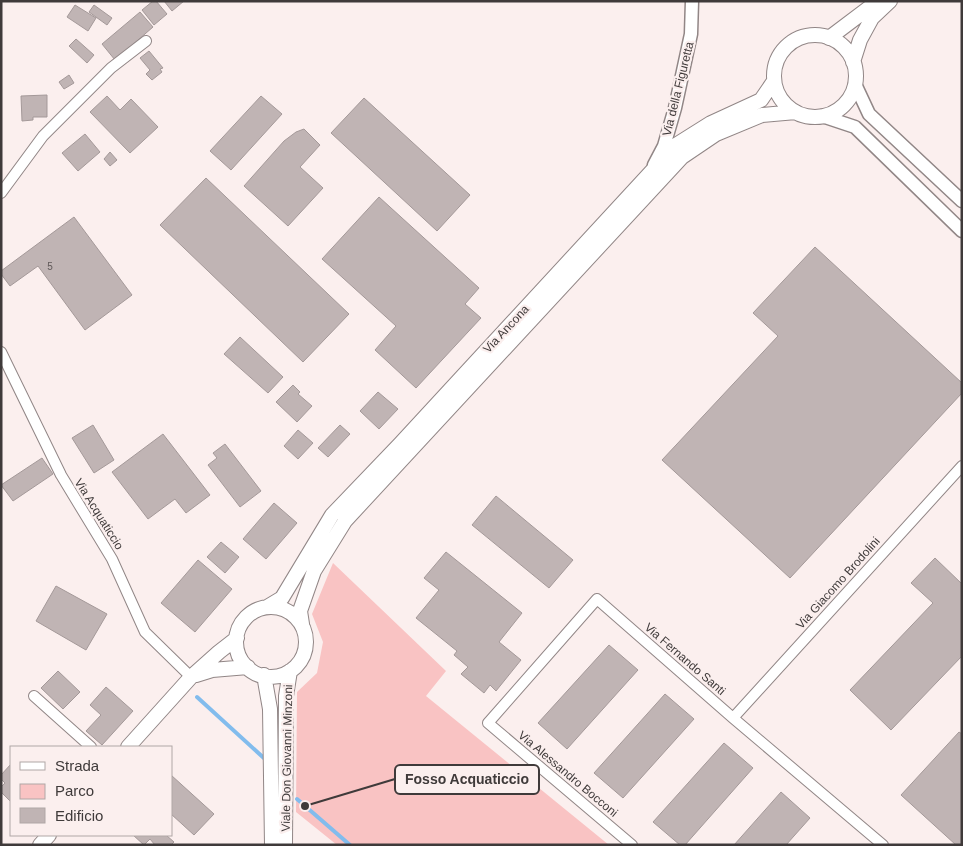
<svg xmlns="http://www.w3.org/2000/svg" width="963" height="846" font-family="Helvetica,sans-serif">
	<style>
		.green { fill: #f9c3c3 }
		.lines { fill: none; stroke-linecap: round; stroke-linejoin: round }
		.stream { stroke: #82bced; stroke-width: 4 }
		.building { fill: #c0b4b4; stroke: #a49999 }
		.minor-casing { stroke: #918686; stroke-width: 12 }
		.tertiary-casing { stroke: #918686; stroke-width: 15 }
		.secondary-casing { stroke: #918686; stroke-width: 16 }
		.minor { stroke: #fff; stroke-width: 10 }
		.tertiary { stroke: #fff; stroke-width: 12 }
		.secondary { stroke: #fff; stroke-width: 14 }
		.labels { text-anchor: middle; stroke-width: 4.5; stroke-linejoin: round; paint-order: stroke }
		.number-label { font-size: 10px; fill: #5f5858 }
		.street-label { font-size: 12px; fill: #3f3a3a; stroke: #fbefee }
		.leader { fill: none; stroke: #3f3a3a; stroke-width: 2 }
		.callout-dot { fill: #3f3a3a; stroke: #fbefee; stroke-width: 2 }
		.callout { fill: #fbefee; stroke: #3f3a3a; stroke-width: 2 }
		.callout-label { font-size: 14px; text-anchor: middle; font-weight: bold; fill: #3f3a3a }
	</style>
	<rect width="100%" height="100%" fill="#fbefee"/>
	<!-- green -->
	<path class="green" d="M 333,563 L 446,671 L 426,696 L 609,845 L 337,845 L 296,812 L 297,692 L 317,673 L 323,642 L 312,614 Z"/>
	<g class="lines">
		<!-- stream -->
		<path class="stream" d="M 197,697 L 266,760
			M 297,799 L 350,845"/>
	</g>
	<!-- building -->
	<path class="building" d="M 153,1 L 156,1 L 167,14 L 154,25 L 142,10 Z
		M 164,1 L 184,1 L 172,11 Z
		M 75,5 L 96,18 L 88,31 L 67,17 Z
		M 94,5 L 112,18 L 107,25 L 89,12 Z
		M 140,12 L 153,27 L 115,60 L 102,44 Z
		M 76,39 L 94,55 L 87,63 L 69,46 Z
		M 149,51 L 163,68 L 160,69 L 162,72 L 152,80 L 146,74 L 150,70 L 140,58 Z
		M 69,75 L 74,83 L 64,89 L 59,82 Z
		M 47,95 L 47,117 L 33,117 L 33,120 L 22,121 L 21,96 Z
		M 107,96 L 120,110 L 131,99 L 158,127 L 130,153 L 90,112 Z
		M 261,96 L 282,114 L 231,170 L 210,151 Z
		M 364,98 L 470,195 L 437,231 L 331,133 Z
		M 304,129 L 320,145 L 300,167 L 323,188 L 288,226 L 244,186 L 284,141 L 296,132 Z
		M 85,134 L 100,152 L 78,171 L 62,153 Z
		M 110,152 L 117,160 L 110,166 L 104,159 Z
		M 206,178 L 349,314 L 303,362 L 160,225 Z
		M 379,197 L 479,288 L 465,304 L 481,318 L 416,388 L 375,350 L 396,326 L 322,259 Z
		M 74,217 L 132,295 L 85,330 L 38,266 L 10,286 L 1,274 L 1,271 Z
		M 815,247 L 962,383 L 962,393 L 790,578 L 662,460 L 778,336 L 753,313 Z
		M 240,337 L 283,377 L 268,393 L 224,354 Z
		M 293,385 L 300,392 L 298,394 L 312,406 L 297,422 L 276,402 Z
		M 378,392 L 398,409 L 379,429 L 360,411 Z
		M 93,425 L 114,460 L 94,473 L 72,438 Z
		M 340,425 L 350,434 L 328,457 L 318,448 Z
		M 298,430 L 313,443 L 298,459 L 284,446 Z
		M 163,434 L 210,495 L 186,513 L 175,499 L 148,519 L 112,472 Z
		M 225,444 L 261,491 L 240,507 L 208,465 L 217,458 L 213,453 Z
		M 42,458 L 53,474 L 13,501 L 1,485 Z
		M 496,496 L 573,560 L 549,588 L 472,525 Z
		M 274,503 L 297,523 L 266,559 L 243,539 Z
		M 221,542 L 239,557 L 225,573 L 207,557 Z
		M 446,552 L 522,613 L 499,642 L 521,660 L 496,691 L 490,685 L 484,693 L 461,674 L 468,667 L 454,655 L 457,651 L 416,618 L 439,590 L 424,578 Z
		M 935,558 L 962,584 L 962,656 L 891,730 L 850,690 L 933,603 L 911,583 Z
		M 198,560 L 232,589 L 195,632 L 161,603 Z
		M 56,586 L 107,614 L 86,650 L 36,621 Z
		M 609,645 L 638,670 L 567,749 L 538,723 Z
		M 58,671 L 80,692 L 63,709 L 41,688 Z
		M 106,687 L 133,711 L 102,745 L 86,731 L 101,715 L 90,705 Z
		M 665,694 L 694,719 L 623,798 L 594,773 Z
		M 959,732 L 962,734 L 962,845 L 956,845 L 901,795 Z
		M 724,743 L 753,768 L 685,845 L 680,845 L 653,822 Z
		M 11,764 L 11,800 L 10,801 L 1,792 L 1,787 L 5,783 L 1,779 L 1,775 Z
		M 171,775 L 214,814 L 194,835 L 171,814 Z
		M 781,792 L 810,818 L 786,845 L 734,845 Z
		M 133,835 L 166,835 L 174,842 L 171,845 L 155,845 L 150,839 L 144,845 Z"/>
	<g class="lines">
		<!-- minor casing -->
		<g class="minor-casing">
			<path id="minor" d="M 1,193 L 43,136 L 111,68 L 146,41
				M 1,352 L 61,475 L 112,559 L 145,632 L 191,677
				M 34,696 L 91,747
				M 733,718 L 962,466
				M 632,845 L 488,723 L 597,599 L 733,718 L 883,845"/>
		</g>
		<!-- tertiary casing -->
		<g class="tertiary-casing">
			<path id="tertiary" d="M 855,84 L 869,114 L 962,201
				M 822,116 L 855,127 L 962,231
				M 654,165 L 664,146 L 675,108 L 691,34 L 692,1"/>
		</g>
		<!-- secondary casing -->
		<g class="secondary-casing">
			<path id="secondary" d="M774 76a41 41 0 1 1 82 0a41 41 0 1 1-82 0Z
				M 829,38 L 878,1
				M 853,62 L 860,40 L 872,18 L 890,1
				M 267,607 L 282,598 L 332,515 L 400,444 L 676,145 L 711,123 L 761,100 L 774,81
				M236 642a35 35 0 1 1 70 0a35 35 0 1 1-70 0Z
				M 302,624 L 300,611 L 314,571 L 345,521 L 682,157 L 716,134 L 762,115 L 796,112
				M 196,675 L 212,670 L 248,667
				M 264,675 L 270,709 L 272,845
				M 128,747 L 191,677 L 219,652 L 237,638
				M 40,845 L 49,835
				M 285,845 L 286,696 L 290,671"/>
		</g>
		<!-- minor -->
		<use href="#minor" class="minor"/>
		<!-- tertiary -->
		<use href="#tertiary" class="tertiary"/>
		<!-- secondary -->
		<use href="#secondary" class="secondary"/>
	</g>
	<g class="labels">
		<!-- number labels -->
		<g class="number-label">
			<text x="50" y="270">5</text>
		</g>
		<!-- street labels -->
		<g class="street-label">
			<text transform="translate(678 89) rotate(-76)" y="4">Via della Figuretta</text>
			<text transform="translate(506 329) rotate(-47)" y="4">Via Ancona</text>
			<text transform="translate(99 514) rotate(58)" y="4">Via Acquaticcio</text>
			<text transform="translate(838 583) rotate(-48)" y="4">Via Giacomo Brodolini</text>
			<text transform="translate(685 659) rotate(41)" y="4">Via Fernando Santi</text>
			<text transform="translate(287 758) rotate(-89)" y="4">Viale Don Giovanni Minzoni</text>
			<text transform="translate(568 774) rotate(40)" y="4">Via Alessandro Bocconi</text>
		</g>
	</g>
	<!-- callouts -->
	<path class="leader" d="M305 806L395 779"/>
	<circle class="callout-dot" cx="305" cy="806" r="5"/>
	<rect class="callout" x="395" y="765" width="144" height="29" rx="5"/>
	<g class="callout-label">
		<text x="467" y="784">Fosso Acquaticcio</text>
	</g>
	<!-- border -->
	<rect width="963" height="846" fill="none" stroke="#3f3a3a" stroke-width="5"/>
	<!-- legend -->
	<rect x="10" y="746" width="162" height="90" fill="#fbefee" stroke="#b0a7a6"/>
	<rect x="20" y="762" width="25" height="8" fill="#ffffff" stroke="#b0a7a6"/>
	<text x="55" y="771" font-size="15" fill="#3f3a3a">Strada</text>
	<rect x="20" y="784" width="25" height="15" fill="#f9c3c3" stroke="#b0a7a6"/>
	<text x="55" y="796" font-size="15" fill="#3f3a3a">Parco</text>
	<rect x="20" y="808" width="25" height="15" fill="#c0b4b4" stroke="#b0a7a6"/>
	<text x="55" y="821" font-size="15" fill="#3f3a3a">Edificio</text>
</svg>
